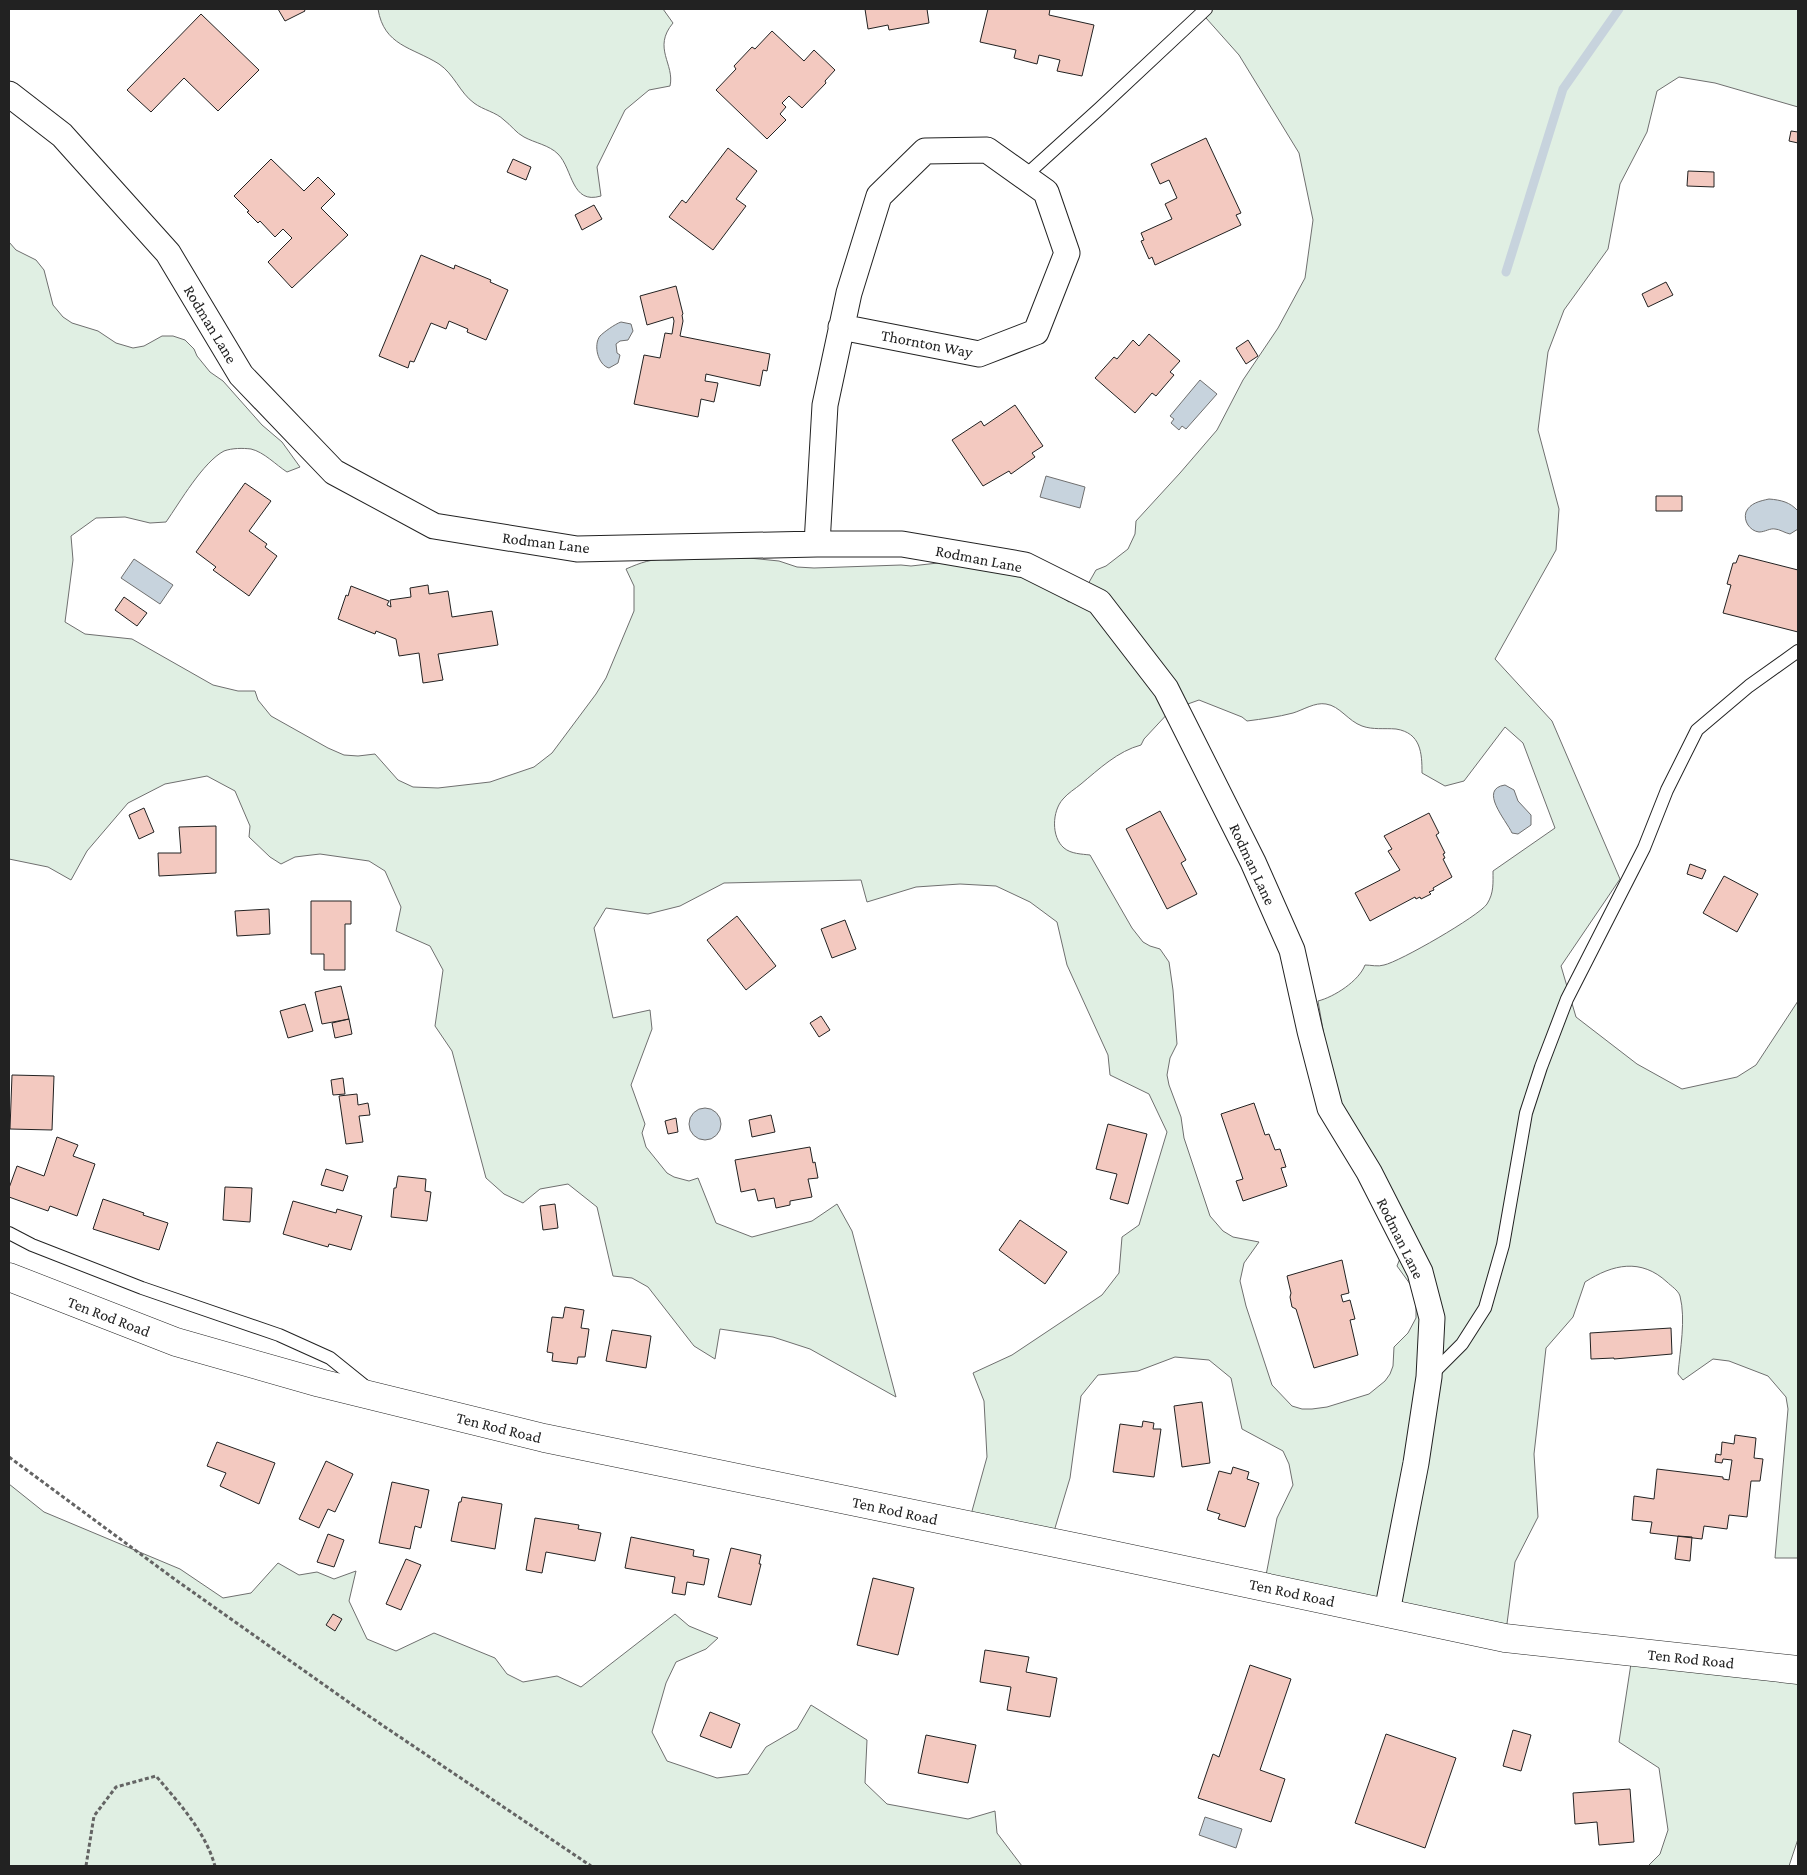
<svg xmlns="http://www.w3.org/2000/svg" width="1807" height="1875" font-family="'Crimson Pro',serif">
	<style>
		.green { fill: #e0efe3; stroke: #6f6f6f; fill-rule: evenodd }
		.water { fill: #c7d3dd; stroke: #6f6f6f }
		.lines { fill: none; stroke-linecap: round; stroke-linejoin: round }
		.stream { stroke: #c7d3dd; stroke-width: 9 }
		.building { fill: #f3c9c0; stroke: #222 }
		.lane-casing { stroke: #222; stroke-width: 14 }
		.street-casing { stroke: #222; stroke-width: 27 }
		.primary-casing { stroke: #222; stroke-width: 29 }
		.path { stroke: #646464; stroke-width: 3; stroke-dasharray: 4 2.5; stroke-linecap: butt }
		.lane { stroke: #fff; stroke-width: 12 }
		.street { stroke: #fff; stroke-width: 25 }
		.primary { stroke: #fff; stroke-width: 28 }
		.labels { text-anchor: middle; stroke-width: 4; stroke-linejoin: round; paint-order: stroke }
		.street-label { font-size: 16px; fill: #222; stroke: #fff }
	</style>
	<rect width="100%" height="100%" fill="#fff"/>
	<!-- green -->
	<path class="green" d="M 378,9 L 663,9 L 673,23 C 652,48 675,64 670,86 L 649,90 L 625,110 L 597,167 L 601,196 C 571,205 573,169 558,154 C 549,145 535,143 524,137 C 516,133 511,125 504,120 C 496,112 483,110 474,103 C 460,93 454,74 439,64 C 412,47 384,46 378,9 Z
		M 1198,9 L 1798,9 L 1798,107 L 1715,83 L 1679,77 L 1657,91 L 1647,132 L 1620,184 L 1608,249 L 1564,310 L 1548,352 L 1538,430 L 1559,509 L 1556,550 L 1495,659 L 1552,721 L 1620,879 L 1561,966 L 1576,1017 L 1637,1064 L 1682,1089 L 1737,1077 L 1756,1065 L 1798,1001 L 1798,1558 L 1775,1558 L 1788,1409 L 1786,1397 L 1768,1376 L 1729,1361 L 1713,1359 L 1683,1380 L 1678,1374 C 1680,1349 1686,1320 1680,1296 C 1678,1290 1671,1286 1667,1282 C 1641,1258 1613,1264 1585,1282 L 1573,1317 L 1546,1348 L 1534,1454 L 1538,1517 L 1515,1562 L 1505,1639 L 1263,1591 L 1277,1518 L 1293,1485 L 1289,1464 L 1283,1451 L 1242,1429 L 1231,1378 L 1209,1360 L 1175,1357 L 1138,1371 L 1098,1375 L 1081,1396 L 1070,1478 L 1049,1548 L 967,1529 L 987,1457 L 984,1401 L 973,1373 L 1012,1355 L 1102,1295 L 1119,1273 L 1122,1237 L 1139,1225 L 1167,1132 L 1149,1094 L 1110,1075 L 1108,1055 L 1067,965 L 1057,922 L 1030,902 L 996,886 L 960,884 L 916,887 L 867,902 L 861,880 L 724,883 L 680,906 L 648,914 L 606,908 L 594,928 L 613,1018 L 650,1010 L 652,1029 L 631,1085 L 645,1124 L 642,1133 L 646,1147 L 667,1173 L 674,1177 L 689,1181 L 698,1178 L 716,1223 L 752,1237 L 812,1221 L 837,1204 L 852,1231 L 896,1397 L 810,1349 L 773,1337 L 720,1329 L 715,1359 L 694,1346 L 648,1287 L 632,1278 L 613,1276 L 597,1207 L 568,1184 L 540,1189 L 523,1203 L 504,1194 L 486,1178 L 452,1051 L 435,1026 L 443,970 L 430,946 L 396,931 L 401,907 L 385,871 L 369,861 L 320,854 L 295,857 L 281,864 L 270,857 L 249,837 L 250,826 L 235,791 L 207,776 L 165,784 L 128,803 L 87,851 L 71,880 L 48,867 L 9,859 L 9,242 L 16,250 L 36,260 L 44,270 L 53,305 L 63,317 L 72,323 L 98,331 L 116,343 L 133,348 L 144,346 L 162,336 L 173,336 L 185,340 L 194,349 L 197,356 L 210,372 L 223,381 L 262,425 L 282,442 L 300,467 L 287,472 C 276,465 264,452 251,449 C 243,448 232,448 224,451 C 203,462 180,502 166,522 L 150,523 L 125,517 L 96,518 L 71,536 L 73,560 L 65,622 L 85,634 L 132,639 L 213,685 L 238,691 L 255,691 L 258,700 L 271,716 L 328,748 L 344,755 L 358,756 L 375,754 L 398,780 L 413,787 L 438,788 L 490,782 L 534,767 L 552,753 L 596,694 L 606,678 L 634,611 L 634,586 L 626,569 C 640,563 652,558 668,560 L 749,558 L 779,561 L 797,567 L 814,568 L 901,565 L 911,566 L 956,561 L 1002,570 L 1042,584 L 1069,602 L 1083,593 L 1096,570 L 1106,566 L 1128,549 L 1135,534 L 1136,521 L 1180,473 L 1217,430 L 1243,380 L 1278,328 L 1305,278 L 1313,220 L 1299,153 L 1239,55 ZM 1199,700 L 1242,717 L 1247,721 C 1262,719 1278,717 1293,713 C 1303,710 1315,702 1326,704 C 1340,706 1348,721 1362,726 C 1373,730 1384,728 1396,729 C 1421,733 1422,753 1422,773 L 1445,786 L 1464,781 L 1505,727 L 1523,743 L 1555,828 L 1493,871 C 1493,883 1494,893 1487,904 C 1479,916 1399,962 1384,965 C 1378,967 1371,965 1365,965 C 1359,981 1334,997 1318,1001 L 1325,1041 L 1337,1097 L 1401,1256 L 1397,1266 L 1413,1288 L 1416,1295 L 1416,1318 L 1408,1333 L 1394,1347 L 1393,1366 L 1390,1374 L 1385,1381 L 1369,1394 L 1327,1407 L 1312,1409 L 1302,1409 L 1292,1406 L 1272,1385 L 1246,1306 L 1240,1281 L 1244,1263 L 1259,1242 L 1233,1237 L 1223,1231 L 1210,1216 L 1184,1138 L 1181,1117 L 1169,1085 L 1167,1075 L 1170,1058 L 1177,1044 L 1173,990 L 1169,962 L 1160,949 L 1150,946 L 1143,942 L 1132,928 L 1090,855 C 1082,854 1071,854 1064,848 C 1051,837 1052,811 1063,799 C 1068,793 1075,789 1081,784 C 1099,769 1118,751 1141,745 L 1144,739 L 1171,710 Z
		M 9,1484 L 44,1512 L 180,1569 L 223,1598 L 251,1593 L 278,1563 L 299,1575 L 317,1572 L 334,1579 L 356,1571 L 349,1601 L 367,1639 L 396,1651 L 434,1633 L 495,1658 L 507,1674 L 523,1682 L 557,1676 L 581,1687 L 675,1614 L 689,1626 L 718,1638 L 706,1649 L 676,1662 L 666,1683 L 652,1732 L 667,1761 L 717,1778 L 748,1774 L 766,1747 L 797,1729 L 811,1705 L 867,1740 L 865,1783 L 887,1804 L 968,1819 L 995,1811 L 997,1833 L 1022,1866 L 9,1866 Z
		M 1632,1657 L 1798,1673 L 1798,1839 L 1789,1866 L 1648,1866 L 1660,1854 L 1668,1830 L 1659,1768 L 1619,1742 Z"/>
	<!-- water -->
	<path class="water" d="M 621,322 L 631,324 L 633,331 L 628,340 L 620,341 L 616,344 L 617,353 L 620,355 L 618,363 L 609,368 C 598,365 593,345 600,336 C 604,332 615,324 621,322 Z
		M 1200,380 L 1217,394 L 1186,429 L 1182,426 L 1179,430 L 1171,423 L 1174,419 L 1170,416 Z
		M 1046,476 L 1085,487 L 1080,508 L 1040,497 Z
		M 1769,499 C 1781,500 1790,502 1798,511 L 1798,529 L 1790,534 C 1785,533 1779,529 1775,529 C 1770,528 1765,532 1759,532 C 1750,531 1743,521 1746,512 C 1750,503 1760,501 1769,499 Z
		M 134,559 L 173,585 L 160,604 L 121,578 Z
		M 1505,785 L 1514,790 L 1518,801 L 1531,815 L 1531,825 L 1518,834 L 1512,833 C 1506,820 1478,789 1505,785 Z
		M689 1124a16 16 0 1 1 32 0a16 16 0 1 1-32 0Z
		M 1205,1817 L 1242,1829 L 1236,1848 L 1199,1835 Z"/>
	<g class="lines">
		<!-- stream -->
		<path class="stream" d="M 1506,272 L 1563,89 L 1619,9"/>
	</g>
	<!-- building -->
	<path class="building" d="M 278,9 L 304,9 L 305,11 L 285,21 Z
		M 865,9 L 927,9 L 929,23 L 889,30 L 888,25 L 868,29 Z
		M 988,9 L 1050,9 L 1049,15 L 1094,25 L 1082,76 L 1057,71 L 1060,60 L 1039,55 L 1037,64 L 1014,58 L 1016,50 L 980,42 Z
		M 201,14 L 259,70 L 218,111 L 184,78 L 151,112 L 127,90 Z
		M 772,31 L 804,61 L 814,50 L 835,70 L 825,81 L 826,83 L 802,108 L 789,96 L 782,103 L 786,107 L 780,114 L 786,120 L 767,139 L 716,90 L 736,69 L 734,66 L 752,47 L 755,49 Z
		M 1791,131 L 1798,132 L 1798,143 L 1789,141 Z
		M 1206,138 L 1241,213 L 1236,215 L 1241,225 L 1155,265 L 1152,257 L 1149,259 L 1141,241 L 1144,240 L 1141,233 L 1172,219 L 1165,204 L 1177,198 L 1169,180 L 1160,184 L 1151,164 Z
		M 728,148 L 757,171 L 736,199 L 746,206 L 713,250 L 669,217 L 682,200 L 686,203 Z
		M 271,159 L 304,191 L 318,177 L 335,194 L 321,208 L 348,235 L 292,288 L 268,262 L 292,238 L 283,229 L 275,237 L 260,221 L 258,223 L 247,212 L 249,211 L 234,196 Z
		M 513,159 L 531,167 L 526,180 L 507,172 Z
		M 1688,171 L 1714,172 L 1714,187 L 1687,186 Z
		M 594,205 L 602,219 L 582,230 L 575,215 Z
		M 421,255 L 454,269 L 455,265 L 491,280 L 490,282 L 508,290 L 486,340 L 467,332 L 468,329 L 449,321 L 446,329 L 431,323 L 414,362 L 410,361 L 408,368 L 379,356 Z
		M 1666,282 L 1673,295 L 1648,307 L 1642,294 Z
		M 676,286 L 683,314 L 682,315 L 683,321 L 680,336 L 770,354 L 767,371 L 763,370 L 760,386 L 706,374 L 705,381 L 718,383 L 714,402 L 701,399 L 698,417 L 634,404 L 644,355 L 660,358 L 665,333 L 672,334 L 674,321 L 673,317 L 647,325 L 640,296 Z
		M 1149,334 L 1180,361 L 1170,372 L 1174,375 L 1156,396 L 1152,393 L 1135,413 L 1095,378 L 1114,357 L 1117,359 L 1133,340 L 1139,346 Z
		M 1248,340 L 1258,356 L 1246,364 L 1236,348 Z
		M 1015,405 L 1043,446 L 1032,453 L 1035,457 L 1011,474 L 1009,471 L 983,486 L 952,440 L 981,421 L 984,426 Z
		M 245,483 L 271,501 L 249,531 L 267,544 L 265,547 L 277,556 L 249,596 L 213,570 L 216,567 L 196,552 Z
		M 1656,496 L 1682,496 L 1682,511 L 1656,511 Z
		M 1739,555 L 1798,570 L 1798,632 L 1723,613 L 1731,585 L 1727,584 L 1733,563 L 1736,563 Z
		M 428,585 L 429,594 L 448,591 L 452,617 L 492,611 L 498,645 L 438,654 L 443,680 L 423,683 L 419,653 L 399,656 L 396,639 L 376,631 L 375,634 L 338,619 L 346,595 L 348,596 L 351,586 L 389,601 L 387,605 L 391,607 L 390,600 L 411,597 L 410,588 Z
		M 124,597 L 147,613 L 137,626 L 115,610 Z
		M 144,808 L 154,832 L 139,839 L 129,815 Z
		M 1160,811 L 1186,860 L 1181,863 L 1197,894 L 1167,909 L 1126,829 Z
		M 1429,813 L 1439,833 L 1436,835 L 1445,853 L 1443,854 L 1445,858 L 1443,859 L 1452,877 L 1433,888 L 1434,890 L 1429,892 L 1431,894 L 1421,899 L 1420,897 L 1416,899 L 1415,897 L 1370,921 L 1355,893 L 1400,870 L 1388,851 L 1392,849 L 1384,836 Z
		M 216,826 L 216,873 L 159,876 L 158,853 L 181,853 L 179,827 Z
		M 1690,864 L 1706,870 L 1702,879 L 1687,874 Z
		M 1724,876 L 1758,894 L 1737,932 L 1703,913 Z
		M 311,901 L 351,901 L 351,924 L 345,924 L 345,970 L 324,970 L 324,954 L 311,954 Z
		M 269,909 L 270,934 L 237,936 L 235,911 Z
		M 737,916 L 776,966 L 746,990 L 707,940 Z
		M 845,920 L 856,949 L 832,958 L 821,929 Z
		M 341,986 L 349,1019 L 322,1024 L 315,992 Z
		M 305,1004 L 313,1031 L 288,1038 L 280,1011 Z
		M 821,1016 L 830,1030 L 819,1037 L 810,1023 Z
		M 349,1019 L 352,1034 L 335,1038 L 332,1023 Z
		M 12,1075 L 54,1076 L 52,1130 L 10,1129 Z
		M 343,1078 L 345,1094 L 333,1095 L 331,1080 Z
		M 357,1094 L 358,1105 L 368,1103 L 370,1115 L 359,1116 L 363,1142 L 346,1144 L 339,1096 Z
		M 1254,1103 L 1265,1135 L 1269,1134 L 1275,1150 L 1280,1149 L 1286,1167 L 1281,1168 L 1287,1186 L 1243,1201 L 1236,1181 L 1243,1179 L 1221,1114 Z
		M 771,1115 L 775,1132 L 752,1137 L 749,1120 Z
		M 676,1118 L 678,1132 L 668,1134 L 665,1121 Z
		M 1108,1124 L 1147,1134 L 1128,1204 L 1110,1199 L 1117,1174 L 1096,1169 Z
		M 57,1137 L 78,1145 L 73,1156 L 95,1164 L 77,1216 L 50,1206 L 48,1211 L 9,1197 L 9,1188 L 17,1166 L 44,1176 Z
		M 810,1147 L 813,1163 L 815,1162 L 818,1178 L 808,1179 L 812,1197 L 790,1201 L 790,1205 L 776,1208 L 774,1198 L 758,1201 L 755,1189 L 741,1192 L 735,1160 Z
		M 326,1169 L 348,1176 L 343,1191 L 321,1185 Z
		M 398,1176 L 426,1179 L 425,1191 L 431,1192 L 427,1221 L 391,1217 L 394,1188 L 396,1188 Z
		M 225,1187 L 252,1188 L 250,1222 L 223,1220 Z
		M 103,1199 L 144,1213 L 143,1215 L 168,1223 L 159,1250 L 93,1229 Z
		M 293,1201 L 336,1213 L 337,1209 L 362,1216 L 351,1250 L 329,1244 L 328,1247 L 283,1234 Z
		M 555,1204 L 558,1228 L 543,1230 L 540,1206 Z
		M 1020,1220 L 1067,1252 L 1045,1284 L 999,1250 Z
		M 1342,1260 L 1349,1293 L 1341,1295 L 1343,1302 L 1350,1300 L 1355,1319 L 1350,1320 L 1358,1355 L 1314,1368 L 1296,1309 L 1292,1307 L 1290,1297 L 1291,1293 L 1287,1276 Z
		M 565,1307 L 584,1310 L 581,1328 L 589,1329 L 585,1357 L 578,1357 L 577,1364 L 552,1361 L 553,1353 L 547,1352 L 552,1317 L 563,1318 Z
		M 1671,1328 L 1672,1354 L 1614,1359 L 1614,1358 L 1591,1359 L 1590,1333 Z
		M 612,1330 L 651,1336 L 646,1368 L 606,1361 Z
		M 1202,1402 L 1210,1463 L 1182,1467 L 1174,1406 Z
		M 1143,1421 L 1154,1423 L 1153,1429 L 1161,1429 L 1154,1477 L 1113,1472 L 1120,1424 L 1142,1427 Z
		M 1735,1435 L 1756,1438 L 1754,1458 L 1763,1459 L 1760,1481 L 1751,1481 L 1747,1517 L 1729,1515 L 1727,1529 L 1704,1526 L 1702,1539 L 1650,1533 L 1652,1522 L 1632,1520 L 1634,1496 L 1654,1499 L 1657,1469 L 1723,1477 L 1723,1479 L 1729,1480 L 1732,1460 L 1723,1459 L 1722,1463 L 1715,1462 L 1716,1454 L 1721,1455 L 1722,1442 L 1734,1444 Z
		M 217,1442 L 275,1463 L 259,1504 L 220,1486 L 226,1473 L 207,1466 Z
		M 326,1461 L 353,1474 L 335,1512 L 328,1509 L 319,1528 L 299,1519 Z
		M 1233,1467 L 1249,1472 L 1247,1479 L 1259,1483 L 1245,1527 L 1218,1519 L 1220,1514 L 1207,1510 L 1219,1471 L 1231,1474 Z
		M 392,1482 L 429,1490 L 421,1528 L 415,1526 L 410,1549 L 379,1543 Z
		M 462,1497 L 502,1504 L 495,1549 L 451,1541 L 459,1502 L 461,1502 Z
		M 535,1518 L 579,1525 L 578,1529 L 601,1533 L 595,1561 L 546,1552 L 542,1573 L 526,1570 Z
		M 328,1534 L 344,1540 L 334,1567 L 317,1562 Z
		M 1678,1536 L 1692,1537 L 1690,1561 L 1675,1559 Z
		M 631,1537 L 694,1550 L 693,1556 L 709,1559 L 704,1585 L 687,1582 L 685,1595 L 672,1593 L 675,1577 L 625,1568 Z
		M 731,1548 L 761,1555 L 759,1564 L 761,1564 L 751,1605 L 718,1597 Z
		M 406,1559 L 421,1565 L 401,1610 L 386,1604 Z
		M 873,1578 L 914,1588 L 898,1655 L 857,1645 Z
		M 333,1614 L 342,1619 L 335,1631 L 326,1625 Z
		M 985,1650 L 1029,1657 L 1026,1672 L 1057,1678 L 1050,1717 L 1007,1710 L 1011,1687 L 980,1682 Z
		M 1250,1665 L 1291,1679 L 1260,1770 L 1285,1779 L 1271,1822 L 1198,1798 L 1213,1754 L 1219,1757 Z
		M 710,1712 L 740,1724 L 731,1748 L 700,1736 Z
		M 1513,1730 L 1531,1735 L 1521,1771 L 1503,1766 Z
		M 1386,1734 L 1456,1758 L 1425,1848 L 1355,1823 Z
		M 926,1735 L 976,1745 L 968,1783 L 918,1773 Z
		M 1630,1789 L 1634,1842 L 1599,1845 L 1597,1822 L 1575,1824 L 1573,1793 Z"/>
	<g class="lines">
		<!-- lane casing -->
		<g class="lane-casing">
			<path id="lane" d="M 1025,176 L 1099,109 L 1206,9
				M 9,1233 L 32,1245 L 142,1288 L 279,1335 L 330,1358 L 366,1387
				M 1431,1375 L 1462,1344 L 1485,1308 L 1503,1245 L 1526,1113 L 1541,1067 L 1567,999 L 1644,848 L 1667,790 L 1697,730 L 1749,686 L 1798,651"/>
		</g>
		<!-- street casing -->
		<g class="street-casing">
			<path id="street" d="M 9,94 L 62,135 L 168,253 L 241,375 L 334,472 L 434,526 L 577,549 L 817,544 L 902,544 L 1025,565 L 1099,602 L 1166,689 L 1253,862 L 1292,950 L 1310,1031 L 1330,1108 L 1369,1172 L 1420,1272 L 1432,1318 L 1429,1377 L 1416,1463 L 1387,1612
				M 817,544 L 825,405 L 849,293 L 879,196 L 925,151 L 987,150 L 1046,192 L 1067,253 L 1036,332 L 979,354 L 841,327"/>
		</g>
		<!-- primary casing -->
		<g class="primary-casing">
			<path id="primary" d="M 9,1277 L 176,1342 L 320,1383 L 544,1438 L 1099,1552 L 1505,1638 L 1798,1670"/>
		</g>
		<!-- path -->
		<path class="path" d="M 9,1457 L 173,1578 L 354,1706 L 591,1866
			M 86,1866 L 94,1816 L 116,1787 L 156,1776 C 179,1803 205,1831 215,1866"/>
		<!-- lane -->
		<use href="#lane" class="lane"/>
		<!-- street -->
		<use href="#street" class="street"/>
		<!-- primary -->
		<use href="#primary" class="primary"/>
	</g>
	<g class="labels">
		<!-- street labels -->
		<g class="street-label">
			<text transform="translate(211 324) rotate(59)" y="6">Rodman Lane</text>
			<text transform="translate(927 343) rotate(11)" y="6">Thornton Way</text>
			<text transform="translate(546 542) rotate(7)" y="6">Rodman Lane</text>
			<text transform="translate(979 558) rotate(11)" y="6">Rodman Lane</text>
			<text transform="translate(1253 864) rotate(65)" y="6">Rodman Lane</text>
			<text transform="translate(1401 1238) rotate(64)" y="6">Rodman Lane</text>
			<text transform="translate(109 1316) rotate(21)" y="6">Ten Rod Road</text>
			<text transform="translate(499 1427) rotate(14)" y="6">Ten Rod Road</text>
			<text transform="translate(895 1510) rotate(12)" y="6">Ten Rod Road</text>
			<text transform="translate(1292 1592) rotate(12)" y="6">Ten Rod Road</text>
			<text transform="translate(1691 1658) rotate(6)" y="6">Ten Rod Road</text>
		</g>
	</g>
	<!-- border -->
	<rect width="1807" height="1875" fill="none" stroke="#222222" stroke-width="20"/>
</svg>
